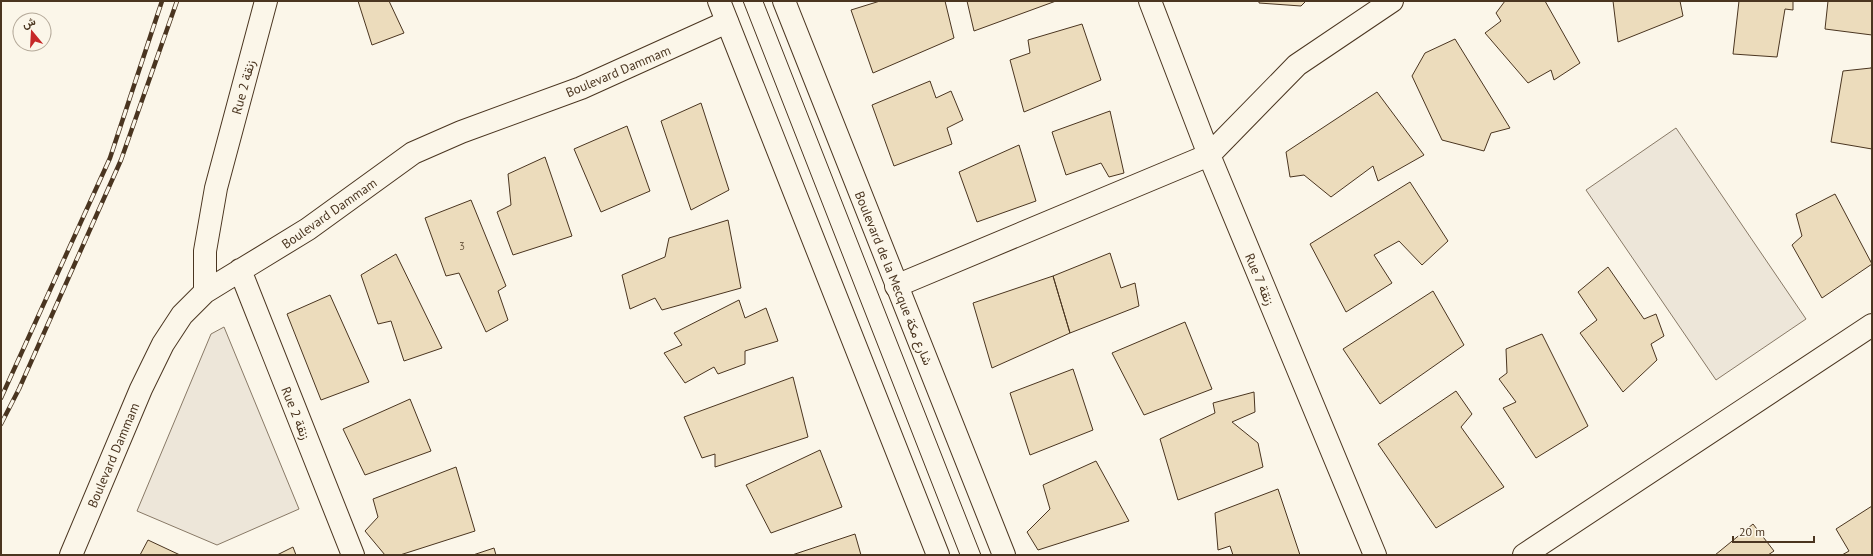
<svg xmlns="http://www.w3.org/2000/svg" width="1873" height="556" font-family="'PT Sans',Vazirmatn,sans-serif">
	<style>
		.green { fill: #ede6d9; stroke: #887966 }
		.building { fill: #ecdcbc; stroke: #4a3520 }
		.lines { fill: none; stroke-linecap: round; stroke-linejoin: round }
		.minor-casing { stroke: #4a3520; stroke-width: 24 }
		.major-casing { stroke: #4a3520; stroke-width: 24 }
		.minor { stroke: #fbf6e9; stroke-width: 22 }
		.major { stroke: #fbf6e9; stroke-width: 22 }
		.tram { stroke: #4a3520; stroke-width: 1 }
		.rail-casing { stroke: #4a3520; stroke-width: 4.5 }
		.rail { stroke: #fbf6e9; stroke-width: 3; stroke-dasharray: 9; stroke-linecap: butt }
		.labels { text-anchor: middle; stroke-width: 3; stroke-linejoin: round; paint-order: stroke }
		.number-label { font-size: 11px; fill: #725f47 }
		.street-label { font-size: 13px; fill: #4a3520; stroke: #fbf6e9 }
	</style>
	<rect width="100%" height="100%" fill="#fbf6e9"/>
	<!-- green -->
	<path class="green" d="M 1676,128 L 1806,319 L 1716,380 L 1586,190 Z
		M 224,327 L 299,509 L 217,545 L 137,511 L 211,334 Z"/>
	<!-- building -->
	<path class="building" d="M 358,1 L 389,1 L 404,33 L 372,45 Z
		M 880,1 L 945,1 L 954,38 L 873,73 L 851,10 Z
		M 967,1 L 1056,1 L 974,31 Z
		M 1259,1 L 1306,1 L 1301,6 L 1259,3 Z
		M 1505,1 L 1545,1 L 1580,63 L 1554,80 L 1551,70 L 1528,83 L 1485,33 L 1501,21 L 1496,13 Z
		M 1613,1 L 1680,1 L 1683,16 L 1618,42 Z
		M 1739,1 L 1793,1 L 1793,10 L 1785,9 L 1777,57 L 1733,54 Z
		M 1828,1 L 1872,1 L 1872,35 L 1825,29 Z
		M 1082,24 L 1101,80 L 1024,112 L 1010,60 L 1030,53 L 1028,40 Z
		M 1455,39 L 1510,128 L 1491,133 L 1484,151 L 1442,140 L 1412,76 L 1425,53 Z
		M 1872,66 L 1872,149 L 1831,142 L 1843,71 L 1871,68 Z
		M 930,81 L 936,98 L 951,91 L 963,120 L 947,128 L 952,144 L 894,166 L 872,105 Z
		M 1377,92 L 1424,155 L 1378,181 L 1373,166 L 1331,197 L 1304,175 L 1290,177 L 1286,152 Z
		M 701,103 L 729,190 L 691,210 L 661,121 Z
		M 1110,111 L 1124,173 L 1109,177 L 1101,163 L 1066,175 L 1052,132 Z
		M 627,126 L 650,191 L 601,212 L 574,149 Z
		M 1019,145 L 1036,201 L 977,222 L 959,172 Z
		M 545,157 L 572,236 L 513,255 L 497,212 L 511,205 L 508,174 Z
		M 1410,182 L 1448,241 L 1422,265 L 1399,241 L 1374,255 L 1392,283 L 1346,312 L 1310,244 Z
		M 1835,194 L 1872,264 L 1822,298 L 1792,245 L 1802,236 L 1796,214 Z
		M 471,200 L 506,286 L 498,291 L 508,320 L 486,332 L 459,273 L 446,276 L 425,218 Z
		M 728,220 L 741,288 L 662,310 L 655,298 L 630,309 L 622,275 L 665,257 L 669,238 Z
		M 1110,253 L 1121,288 L 1135,283 L 1139,306 L 1070,333 L 1053,276 Z
		M 396,254 L 442,348 L 404,361 L 391,321 L 378,324 L 361,275 Z
		M 1608,267 L 1644,319 L 1656,314 L 1664,336 L 1651,344 L 1657,360 L 1623,392 L 1580,333 L 1597,320 L 1578,292 Z
		M 1053,276 L 1070,333 L 992,368 L 973,303 Z
		M 1433,291 L 1464,345 L 1380,404 L 1343,349 Z
		M 330,295 L 369,382 L 321,400 L 287,314 Z
		M 739,300 L 745,318 L 766,308 L 778,341 L 745,351 L 745,364 L 718,374 L 714,367 L 685,383 L 664,353 L 682,345 L 674,333 Z
		M 1185,322 L 1212,389 L 1144,415 L 1112,353 Z
		M 1542,334 L 1588,426 L 1536,458 L 1503,408 L 1516,402 L 1499,379 L 1507,373 L 1506,349 Z
		M 1073,369 L 1093,430 L 1030,455 L 1010,393 Z
		M 793,377 L 808,437 L 715,467 L 715,454 L 702,458 L 684,417 Z
		M 1456,391 L 1472,414 L 1461,427 L 1504,487 L 1436,528 L 1378,444 Z
		M 1254,392 L 1255,412 L 1232,422 L 1258,443 L 1263,467 L 1178,500 L 1160,439 L 1215,413 L 1213,403 Z
		M 410,399 L 431,451 L 365,475 L 343,429 Z
		M 820,450 L 842,507 L 771,533 L 746,485 Z
		M 1096,461 L 1129,521 L 1038,550 L 1027,532 L 1050,509 L 1043,485 Z
		M 456,467 L 475,531 L 400,555 L 385,555 L 365,531 L 378,517 L 373,499 Z
		M 1278,489 L 1300,555 L 1233,555 L 1230,546 L 1218,550 L 1215,513 Z
		M 1872,506 L 1872,555 L 1842,555 L 1849,551 L 1836,529 Z
		M 1753,524 L 1774,551 L 1768,555 L 1715,555 Z
		M 855,534 L 861,555 L 792,555 Z
		M 148,540 L 180,555 L 140,555 Z
		M 293,547 L 296,555 L 277,555 Z
		M 494,548 L 496,555 L 473,555 Z"/>
	<g class="lines">
		<!-- minor casing -->
		<g class="minor-casing">
			<path id="minor" d="M 1150,1 L 1209,155 L 1375,555
				M 240,270 L 353,555
				M 896,286 L 1209,155 L 1297,65 L 1392,1
				M 205,292 L 205,251 L 216,188 L 266,1
				M 71,555 L 141,389 L 163,344 L 182,315 L 205,292 L 308,229 L 413,153 L 461,132 L 581,88 L 727,22
				M 1524,555 L 1872,325"/>
		</g>
		<!-- major casing -->
		<g class="major-casing">
			<path id="major" d="M 719,1 L 938,555
				M 784,1 L 1004,555"/>
		</g>
		<!-- minor -->
		<use href="#minor" class="minor"/>
		<!-- major -->
		<use href="#major" class="major"/>
		<!-- tram -->
		<path class="tram" d="M 743,1 L 960,555
			M 763,1 L 981,555"/>
		<!-- rail casing -->
		<g class="rail-casing">
			<path id="rail" d="M 1,398 L 110,158 L 162,1
				M 1,424 L 19,389 L 121,160 L 177,1"/>
		</g>
		<!-- rail -->
		<use href="#rail" class="rail"/>
	</g>
	<g class="labels">
		<!-- number labels -->
		<g class="number-label">
			<text x="462" y="250">3</text>
		</g>
		<!-- street labels -->
		<g class="street-label">
			<text transform="translate(618 71) rotate(-23)" y="5">Boulevard Dammam</text>
			<text transform="translate(243 87) rotate(-75)" y="5">Rue 2 زنقة</text>
			<text transform="translate(329 213) rotate(-35)" y="5">Boulevard Dammam</text>
			<text transform="translate(894 278) rotate(68)" y="5">Boulevard de la Mecque شارع مكة</text>
			<text transform="translate(1260 279) rotate(67)" y="5">Rue 7 زنقة</text>
			<text transform="translate(296 413) rotate(68)" y="5">Rue 2 زنقة</text>
			<text transform="translate(113 455) rotate(-67)" y="5">Boulevard Dammam</text>
		</g>
	</g>
	<!-- border -->
	<rect width="1873" height="556" fill="none" stroke="#4a3520" stroke-width="4"/>
	<!-- north arrow -->
	<g transform="translate(32 32) rotate(342)"><circle r="19" fill="#fbf6e9" stroke="#b4a999"/>
	<path d="M0-3L7 15L0 10L-7 15Z" fill="#c62828"/>
	<text y="-6" font-size="11" font-weight="bold" text-anchor="middle" fill="#4a3520">ش</text>
	</g>
	<!-- scale -->
	<path d="M1733 536v6h81v-6" fill="none" stroke="#4a3520" stroke-width="2"/>
	<text x="1739" y="536" font-size="12" fill="#4a3520" stroke="#fbf6e9" stroke-width="3" paint-order="stroke">20 m</text>
</svg>
